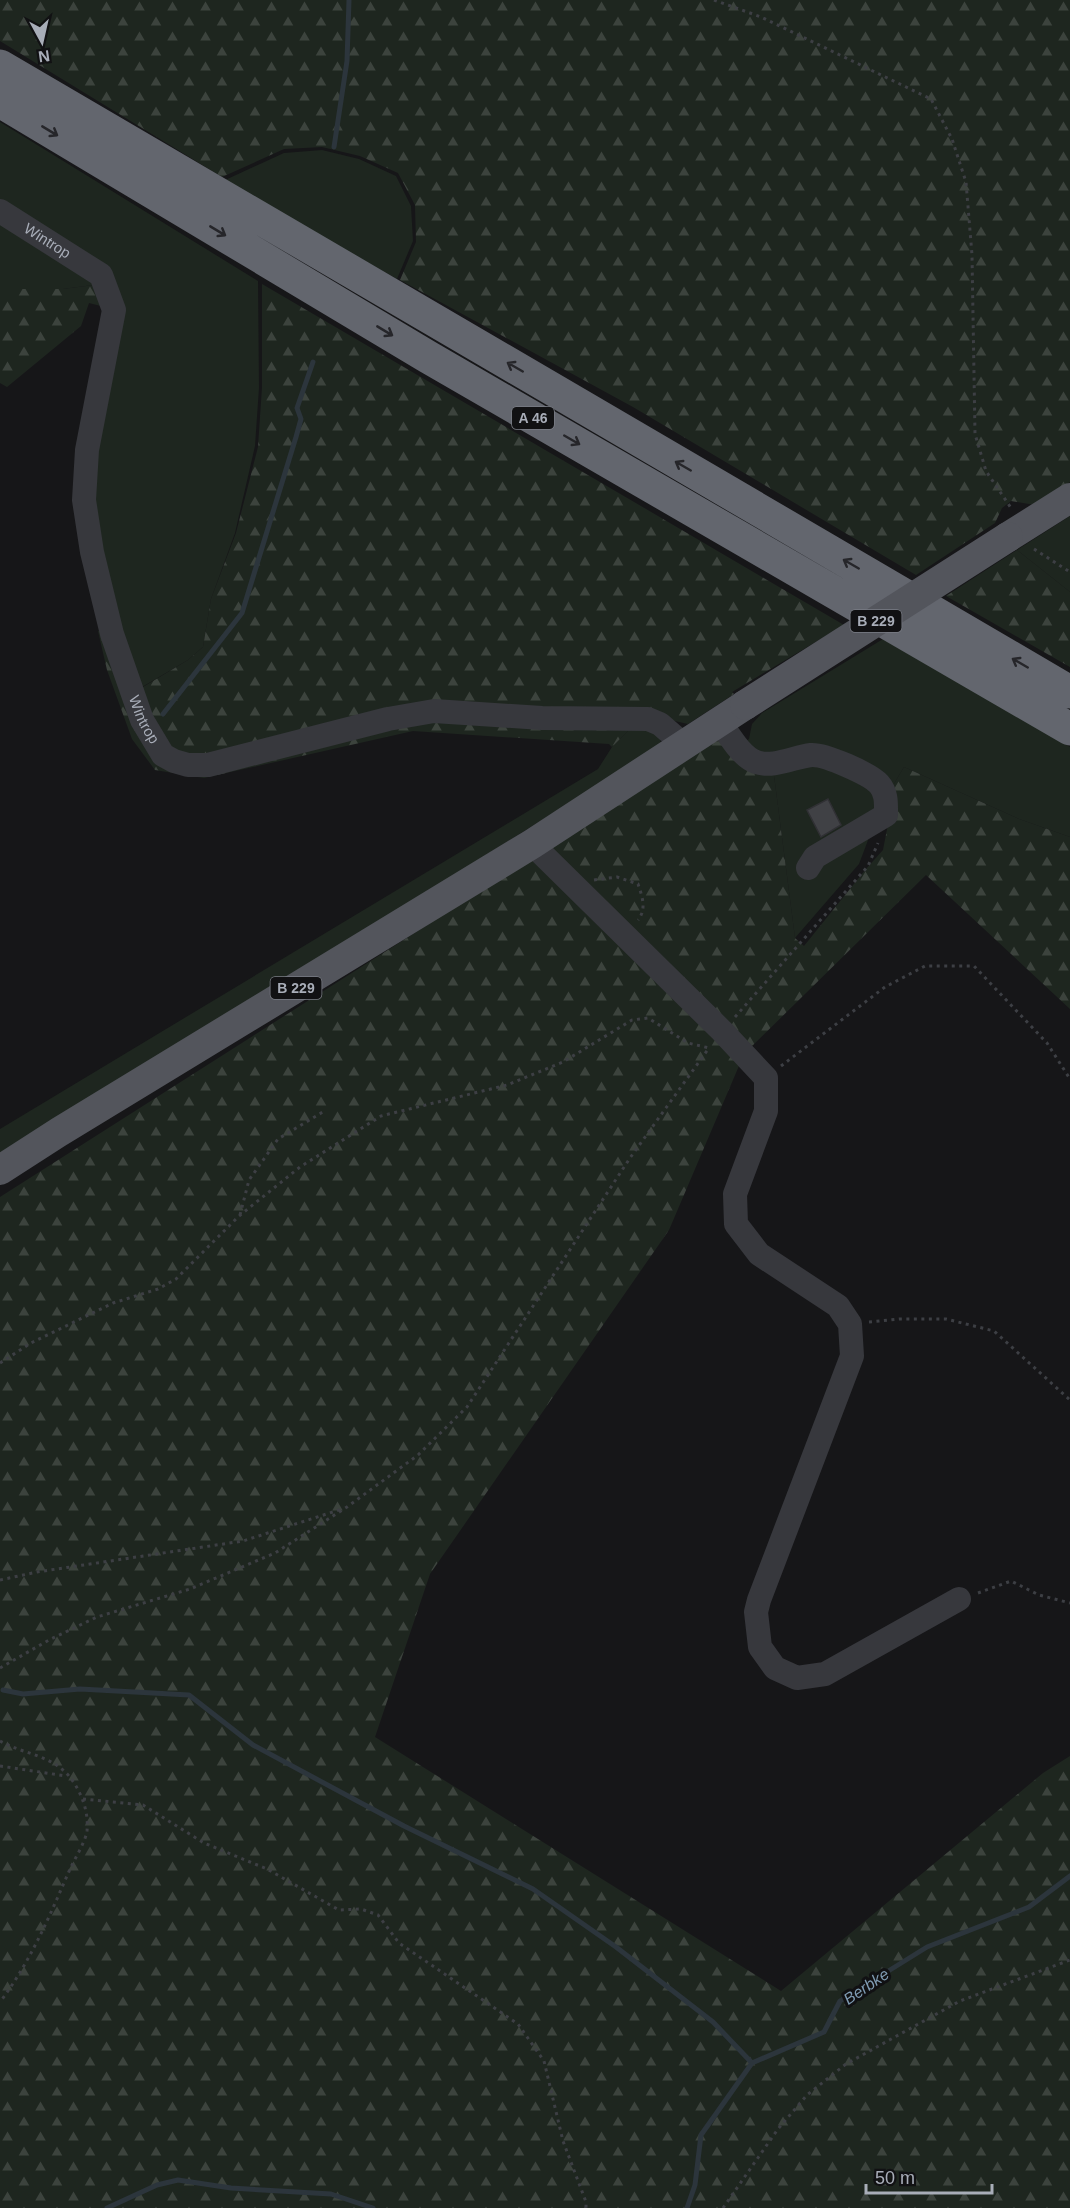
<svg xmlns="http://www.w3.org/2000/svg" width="1070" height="2208" font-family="Arial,sans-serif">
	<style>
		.green { fill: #1e261f }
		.forest { fill: url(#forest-firs) }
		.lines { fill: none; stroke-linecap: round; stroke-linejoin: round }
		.stream { stroke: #2c353c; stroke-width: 5 }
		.building { fill: #404145; stroke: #303034; stroke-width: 1.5 }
		.path { stroke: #3d3f44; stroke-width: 3; stroke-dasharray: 3 4.5; stroke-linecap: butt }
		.minor { stroke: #37383d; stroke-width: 24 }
		.major { stroke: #53555c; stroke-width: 30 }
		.highway { stroke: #63666e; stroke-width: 33 }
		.major-bridge { stroke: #53555c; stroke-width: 30 }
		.oneway { stroke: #26262a }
		.labels { text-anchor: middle; stroke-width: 6; stroke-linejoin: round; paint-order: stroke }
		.shield { fill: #111113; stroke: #7b7e86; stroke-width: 1.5 }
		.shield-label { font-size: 14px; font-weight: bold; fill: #a8adb8 }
		.street-label { font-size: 15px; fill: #a8adb8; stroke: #111113 }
		.water-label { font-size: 16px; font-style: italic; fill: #7f9bb3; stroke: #111113 }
	</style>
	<defs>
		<pattern id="forest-firs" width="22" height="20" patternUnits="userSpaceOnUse" patternTransform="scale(1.5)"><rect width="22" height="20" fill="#1e261f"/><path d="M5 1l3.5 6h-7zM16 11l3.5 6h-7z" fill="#3c433d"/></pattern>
	</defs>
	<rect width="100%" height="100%" fill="#161618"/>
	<!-- green -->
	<path class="green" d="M 0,122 L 258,281 L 259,388 L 255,446 L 235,533 L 211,599 L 203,647 L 188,660 L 137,690 L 90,507 L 117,311 L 94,285 L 63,289 L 0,289 Z
		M 322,150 L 359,159 L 396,176 L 411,206 L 413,241 L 397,279 L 223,181 L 284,153 Z
		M 1070,516 L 1070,592 L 1017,550 Z
		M 883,639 L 1070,747 L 1070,837 L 1019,819 L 904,767 L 888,794 L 872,770 L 761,757 L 744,742 L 749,739 L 752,724 L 762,713 Z
		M 632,727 L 644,727 L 661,738 L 660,746 L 0,1160 L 0,1129 L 598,769 L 612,747 Z
		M 824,762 L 878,796 L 878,814 L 859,864 L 795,938 L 773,768 Z"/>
	<!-- forest -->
	<path class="forest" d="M 0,0 L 1070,0 L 1070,482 L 1035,505 L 1011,501 L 1002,508 L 995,523 L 916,575 L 633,407 L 400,280 L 416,242 L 415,205 L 398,173 L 360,156 L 322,147 L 284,149 L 222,177 L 0,41 Z
		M 262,284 L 844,625 L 732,692 L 734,694 L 688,724 L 662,718 L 632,727 L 612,747 L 609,744 L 413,731 L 204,778 L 155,770 L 132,739 L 107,670 L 98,631 L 108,630 L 138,690 L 188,660 L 203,647 L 211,599 L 236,533 L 258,447 L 262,388 Z
		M 94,285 L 105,307 L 89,303 L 81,326 L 7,387 L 0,383 L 0,289 L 63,289 Z
		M 1017,550 L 1070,592 L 1070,667 L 946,596 Z
		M 721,741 L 773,768 L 795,938 L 804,946 L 866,869 L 883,850 L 890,814 L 888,794 L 904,767 L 1019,819 L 1070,837 L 1070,1009 L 926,875 L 744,1054 L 669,1230 L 430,1574 L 375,1737 L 781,1991 L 1043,1773 L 1070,1756 L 1070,2208 L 0,2208 L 0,1197 L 526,862 L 707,742 Z"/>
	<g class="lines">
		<!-- stream -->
		<path class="stream" d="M 334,147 L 347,61 L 349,0
			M 163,714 L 242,613 L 296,437 L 301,419 L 297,408 L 313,362
			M 3,1690 L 23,1694 L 80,1689 L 189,1695 L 253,1745 L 404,1826 L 533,1889 L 616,1947 L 713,2022 L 752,2063
			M 107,2208 L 157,2185 L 178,2180 L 231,2188 L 331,2194 L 373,2208
			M 687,2208 L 695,2185 L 701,2135 L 752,2063 L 824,2032 L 840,2001 L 927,1947 L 1029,1907 L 1070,1876"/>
	</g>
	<!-- building -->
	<path class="building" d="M 828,799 L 841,825 L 821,837 L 807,810 Z"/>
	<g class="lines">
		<!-- path -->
		<path class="path" d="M 714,0 L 761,17 L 931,99 L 952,139 L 966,182 L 972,255 L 975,434 L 986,471 L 1011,508
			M 1034,549 L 1070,572
			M 594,880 L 617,877 L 638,884 C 642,896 647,909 638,920
			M 735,1017 L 868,866 L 878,843
			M 781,1066 L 885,987 L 925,966 L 974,966 L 1047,1043 L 1070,1079
			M 240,1215 L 249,1180 L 278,1139 L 326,1110
			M 869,1322 L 899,1319 L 946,1319 L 994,1331 L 1070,1400
			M 0,1363 L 31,1343 L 113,1303 L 158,1289 L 176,1279 L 239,1216 L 300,1167 L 381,1116 L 507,1085 L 563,1062 L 632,1020 L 648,1018 L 688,1043 L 709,1048
			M 0,1580 L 37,1572 L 243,1541 L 342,1509
			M 978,1593 L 1011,1581 L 1039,1595 L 1070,1603
			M 0,1668 L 49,1640 L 97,1617 L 190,1589 L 275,1553 L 347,1507 L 418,1455 L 467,1407 L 630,1158 L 709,1048
			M 0,1741 C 23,1754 51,1755 69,1776 C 81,1791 89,1811 87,1831 C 85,1843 75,1858 70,1869 C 50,1915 31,1961 0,2002
			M 0,1766 L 66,1776
			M 83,1799 L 143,1805 L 204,1843 L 267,1869 L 339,1910 L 361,1909 L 378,1915 L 399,1943 L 518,2024 L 544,2061 L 563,2141 L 586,2202 L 586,2208
			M 723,2208 L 778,2129 L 807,2095 L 846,2064 L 960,2001 L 1070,1960"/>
		<!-- minor -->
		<g class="minor">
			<path id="s1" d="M 0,211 L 101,275 L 114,310 L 87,450 L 84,500 L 92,552 L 112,634 L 142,720 L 163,755 L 174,761 L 188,765 L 208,765 L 388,719 L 434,711 L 542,718 L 648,719 L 660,724 L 683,744"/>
			<path d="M 719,721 C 729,734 740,756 756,762 C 773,768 794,757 811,755 C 825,754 870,774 879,784 C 887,793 886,804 886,815 L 815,857 L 808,868"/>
			<path d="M 532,844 L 722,1031 L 766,1078 L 766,1111 L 735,1194 L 736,1224 L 759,1254 L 838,1306 L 850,1324 L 852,1356 L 759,1600 L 756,1612 L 760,1647 L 775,1668 L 797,1678 L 825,1674 L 959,1599"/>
		</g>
		<!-- major -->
		<path class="major" d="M 1008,537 L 1070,498
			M 0,1170 L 59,1132 L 532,844 L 745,705"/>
		<!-- highway -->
		<path class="highway" d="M 0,66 L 1070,692
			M 0,101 L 428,357 L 1070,729"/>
		<!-- major-bridge -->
		<path class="major-bridge" d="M 745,705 L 1008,537"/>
	</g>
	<!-- one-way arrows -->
	<defs><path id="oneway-shaft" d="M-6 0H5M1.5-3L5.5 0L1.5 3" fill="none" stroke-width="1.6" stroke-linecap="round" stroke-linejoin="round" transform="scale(1.5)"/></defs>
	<g class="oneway">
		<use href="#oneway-shaft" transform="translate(50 131) rotate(31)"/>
		<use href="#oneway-shaft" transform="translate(218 231) rotate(31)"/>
		<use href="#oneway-shaft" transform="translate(385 331) rotate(31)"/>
		<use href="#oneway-shaft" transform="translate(515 367) rotate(-150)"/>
		<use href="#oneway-shaft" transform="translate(572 440) rotate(30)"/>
		<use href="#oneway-shaft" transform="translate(683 466) rotate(-150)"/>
		<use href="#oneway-shaft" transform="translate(851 564) rotate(-150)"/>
		<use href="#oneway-shaft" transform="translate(1020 663) rotate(-150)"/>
	</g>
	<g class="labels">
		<!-- shield labels -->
		<g class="shield">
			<rect x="512" y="407" width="42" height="22" rx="4.5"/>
			<rect x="850.5" y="610" width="51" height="22" rx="4.5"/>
			<rect x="270.5" y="977" width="51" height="22" rx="4.5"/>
		</g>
		<g class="shield-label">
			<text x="533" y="423">A 46</text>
			<text x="876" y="626">B 229</text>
			<text x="296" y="993">B 229</text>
		</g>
		<!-- street labels -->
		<g class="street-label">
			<text dy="5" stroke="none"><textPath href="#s1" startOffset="56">Wintrop</textPath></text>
			<text dy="5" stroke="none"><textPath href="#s1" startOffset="578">Wintrop</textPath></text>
		</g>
		<!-- water labels -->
		<g class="water-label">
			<text transform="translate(866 1986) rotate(-34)" y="6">Berbke</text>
		</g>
	</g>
	<!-- north arrow -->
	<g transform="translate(42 42) rotate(172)" stroke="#111113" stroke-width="4.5" paint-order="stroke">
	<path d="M0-4.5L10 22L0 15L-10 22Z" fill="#a8adb8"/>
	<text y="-9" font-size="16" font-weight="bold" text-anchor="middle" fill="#a8adb8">N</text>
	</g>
	<!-- scale -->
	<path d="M866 2184v9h126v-9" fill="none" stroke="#a8adb8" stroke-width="3"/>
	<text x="875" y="2184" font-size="18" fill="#a8adb8" stroke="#111113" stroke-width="4.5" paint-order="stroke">50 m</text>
</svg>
